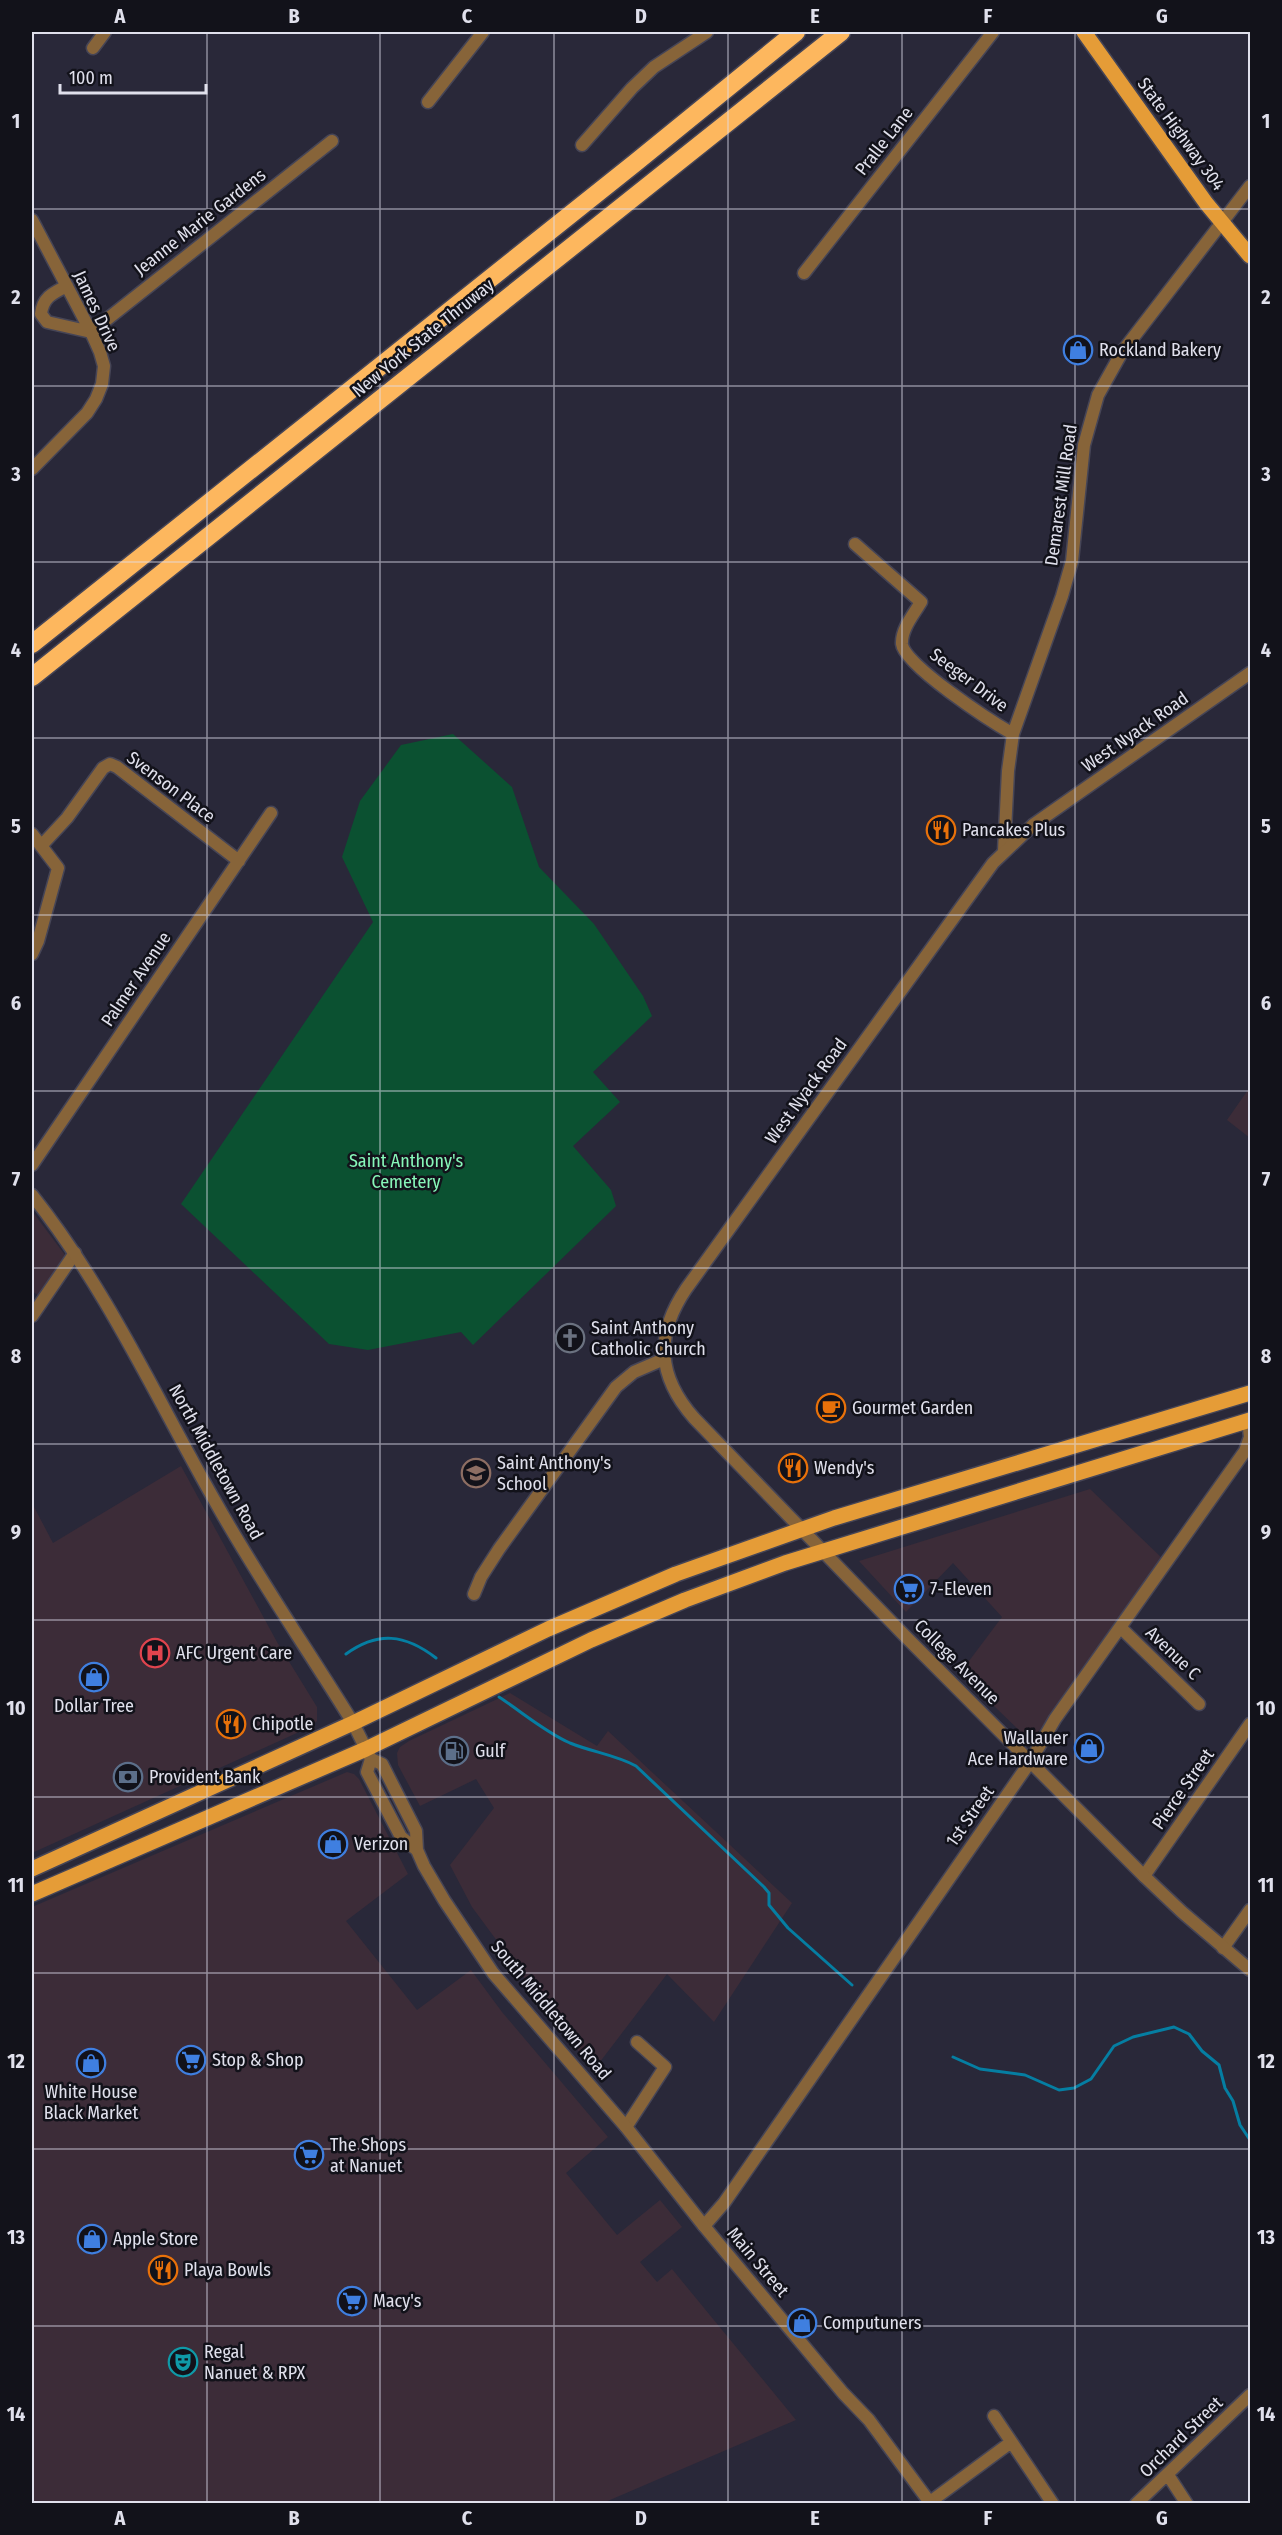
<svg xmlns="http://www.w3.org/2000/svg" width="1282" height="2535" font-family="'Fira Sans Condensed',sans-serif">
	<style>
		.commercial { fill: #3c2c38 }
		.green { fill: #0b5131 }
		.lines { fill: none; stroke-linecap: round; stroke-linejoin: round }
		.stream { stroke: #057ea2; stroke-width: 3 }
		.minor-casing { stroke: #464556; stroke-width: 15 }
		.tertiary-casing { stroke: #464556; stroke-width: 15 }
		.primary-casing { stroke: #464556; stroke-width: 18 }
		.motorway-casing { stroke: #464556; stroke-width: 21 }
		.minor { stroke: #876439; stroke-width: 12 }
		.tertiary { stroke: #876439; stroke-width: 12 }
		.primary { stroke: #e59c37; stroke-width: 15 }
		.motorway { stroke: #fdb75e; stroke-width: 18 }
		.grid { fill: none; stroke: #e0e0ec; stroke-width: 1.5; stroke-opacity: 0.55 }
		.labels { text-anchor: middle; stroke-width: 5; stroke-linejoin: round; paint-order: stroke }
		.street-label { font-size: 18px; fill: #e0e0ec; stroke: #12121a }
		.poi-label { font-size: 18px; fill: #e0e0ec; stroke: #12121a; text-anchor: start }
		.park-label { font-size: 18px; fill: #87f7b9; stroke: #12121a }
		.neatline { fill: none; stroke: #e0e0ec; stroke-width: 2 }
		.grid-label { font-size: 20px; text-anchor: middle; font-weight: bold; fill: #e0e0ec }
	</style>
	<rect width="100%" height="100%" fill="#292839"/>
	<!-- commercial -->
	<path class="commercial" d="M 1250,1087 L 1250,1138 L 1227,1120 Z
		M 32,1211 L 65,1255 L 39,1296 L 32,1291 Z
		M 181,1466 L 277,1642 L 317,1707 L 317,1721 L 310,1727 L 32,1853 L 32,1506 L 33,1505 L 53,1543 Z
		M 1090,1489 L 1163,1559 L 1031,1742 L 960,1673 L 1002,1617 L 953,1563 L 906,1612 L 859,1561 Z
		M 510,1693 L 597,1746 L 608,1731 L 792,1903 L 714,2022 L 667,1974 L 593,2071 L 472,1907 L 450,1865 L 494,1808 L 476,1779 L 420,1806 L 398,1765 L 397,1753 L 400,1747 L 409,1741 Z
		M 347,1772 L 354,1774 L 359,1779 L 408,1874 L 346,1921 L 417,2010 L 471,1970 L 502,2012 L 608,2137 L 566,2173 L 617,2235 L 660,2200 L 682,2227 L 640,2262 L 657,2282 L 672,2269 L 796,2420 L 603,2503 L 32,2503 L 32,1907 Z"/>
	<!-- green -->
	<path class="green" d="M 453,734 L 512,787 L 539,867 L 594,924 L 643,996 L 652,1016 L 593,1072 L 620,1102 L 573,1146 L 611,1190 L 616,1206 L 473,1345 L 461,1332 L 368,1350 L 329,1344 L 181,1204 L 373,922 L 342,857 L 360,801 L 401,745 Z"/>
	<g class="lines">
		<!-- stream -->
		<path class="stream" d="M 346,1654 C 378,1631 405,1634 436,1658
			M 499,1697 C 522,1712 545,1732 570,1743 C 592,1752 616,1755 636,1766 L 764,1887 L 769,1893 L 769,1905 L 788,1928 L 852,1985
			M 953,2057 L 980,2069 L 1025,2075 L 1059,2090 L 1074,2088 L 1091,2079 L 1114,2046 L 1133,2037 L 1174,2027 L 1189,2034 L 1202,2051 L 1219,2065 L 1225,2088 L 1233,2101 L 1240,2125 L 1250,2140"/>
		<!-- minor casing -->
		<g class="minor-casing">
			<path id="minor" d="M 93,48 L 105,32
				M 428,102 L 483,32
				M 582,145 L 632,88 L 654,67 L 707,32
				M 32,220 L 91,332 L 100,352 L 104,366 L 102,384 L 96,399 L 87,413 L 32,469
				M 804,273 L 993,32
				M 67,286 C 53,293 43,297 41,314 L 47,322 L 91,332 L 332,141
				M 855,544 L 921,602 C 914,614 901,629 902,644 C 904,665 992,722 1013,734
				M 32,834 L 58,868 L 38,941 L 32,954
				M 41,846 L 67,818 L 103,768 L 110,764 L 117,767 L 239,861
				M 1004,851 L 1008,771 L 1013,734 L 1062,596 L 1072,561 L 1084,445 L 1098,395 L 1122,352 L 1250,186
				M 32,1165 L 271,813
				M 32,1316 L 75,1253
				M 474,1594 L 481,1577 L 499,1549 L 616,1387 L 634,1372 L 664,1359
				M 1121,1628 L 1199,1704
				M 1144,1876 L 1250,1724
				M 1223,1948 L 1250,1910
				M 626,2127 L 665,2067 L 637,2042
				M 704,2226 L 724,2203 L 1030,1762 L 1055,1719 L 1245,1451 L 1250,1437 L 1248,1421
				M 994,2416 L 1053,2504
				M 1168,2475 L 1187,2504
				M 930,2502 L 1010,2443
				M 1136,2504 L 1250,2395"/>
		</g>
		<!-- tertiary casing -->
		<g class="tertiary-casing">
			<path id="tertiary" d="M 1250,673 L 1033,825 L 993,863 L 686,1289 C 655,1335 657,1376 694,1418 L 904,1635 L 1144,1876 L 1182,1912 L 1250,1970
				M 32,1195 C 107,1289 156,1398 216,1503 C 258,1578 308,1650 353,1723 L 371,1759 L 367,1772 L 401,1837 L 417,1850
				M 371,1759 L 382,1764 L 416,1831 L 417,1850 L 424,1866 L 444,1900 L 493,1973 L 626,2127 L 704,2226 L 843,2393 L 869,2420 L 931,2504"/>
		</g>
		<!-- primary casing -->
		<g class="primary-casing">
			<path id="primary" d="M 1084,32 L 1206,203 L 1250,256
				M 32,1869 L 353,1723 L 548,1629 L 676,1574 L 834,1518 L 1250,1393
				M 32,1894 L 366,1749 L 591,1640 L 685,1600 L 785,1563 L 1250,1420"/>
		</g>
		<!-- motorway casing -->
		<g class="motorway-casing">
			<path id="motorway" d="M 32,644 L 635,163 L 796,32
				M 32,677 L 841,32"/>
		</g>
		<!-- minor -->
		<use href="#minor" class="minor"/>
		<!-- tertiary -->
		<use href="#tertiary" class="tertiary"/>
		<!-- primary -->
		<use href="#primary" class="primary"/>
		<!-- motorway -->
		<use href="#motorway" class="motorway"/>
	</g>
	<!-- grid -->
	<path class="grid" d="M 207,32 L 207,2504M 380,32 L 380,2504M 554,32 L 554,2504M 728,32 L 728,2504M 902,32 L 902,2504M 1075,32 L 1075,2504M 32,209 L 1250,209M 32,386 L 1250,386M 32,562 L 1250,562M 32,738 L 1250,738M 32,915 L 1250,915M 32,1091 L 1250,1091M 32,1268 L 1250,1268M 32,1444 L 1250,1444M 32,1620 L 1250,1620M 32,1797 L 1250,1797M 32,1973 L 1250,1973M 32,2149 L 1250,2149M 32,2326 L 1250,2326"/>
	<!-- icons -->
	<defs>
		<g id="shop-ring" transform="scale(1.5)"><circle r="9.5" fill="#12121a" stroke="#3f7fe0" stroke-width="1.5"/><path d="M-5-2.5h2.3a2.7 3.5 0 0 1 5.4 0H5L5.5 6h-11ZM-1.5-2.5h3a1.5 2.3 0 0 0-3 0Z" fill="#3f7fe0"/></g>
		<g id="restaurant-ring" transform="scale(1.5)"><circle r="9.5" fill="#12121a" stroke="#e8710a" stroke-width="1.5"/><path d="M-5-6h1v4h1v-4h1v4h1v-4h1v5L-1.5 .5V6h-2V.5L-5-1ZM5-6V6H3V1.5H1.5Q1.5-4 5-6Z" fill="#e8710a"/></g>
		<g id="church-ring" transform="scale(1.5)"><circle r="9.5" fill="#12121a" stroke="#6b7280" stroke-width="1.5"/><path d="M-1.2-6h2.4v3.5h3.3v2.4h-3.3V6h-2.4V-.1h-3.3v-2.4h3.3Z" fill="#6b7280"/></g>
		<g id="cafe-ring" transform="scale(1.5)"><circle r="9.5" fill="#12121a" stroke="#e8710a" stroke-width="1.5"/><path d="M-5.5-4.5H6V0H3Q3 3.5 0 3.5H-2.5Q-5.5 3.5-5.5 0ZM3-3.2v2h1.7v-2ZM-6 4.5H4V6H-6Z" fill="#e8710a"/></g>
		<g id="school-ring" transform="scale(1.5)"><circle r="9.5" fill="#12121a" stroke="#8d6e63" stroke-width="1.5"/><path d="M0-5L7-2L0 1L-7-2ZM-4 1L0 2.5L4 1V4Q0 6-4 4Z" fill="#8d6e63"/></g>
		<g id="supermarket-ring" transform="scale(1.5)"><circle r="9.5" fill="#12121a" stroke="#3f7fe0" stroke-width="1.5"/><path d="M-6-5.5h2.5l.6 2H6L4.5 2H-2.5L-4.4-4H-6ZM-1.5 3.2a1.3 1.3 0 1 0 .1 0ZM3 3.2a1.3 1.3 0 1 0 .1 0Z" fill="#3f7fe0"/></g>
		<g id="hospital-ring" transform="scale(1.5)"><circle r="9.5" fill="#12121a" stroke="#e0444e" stroke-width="1.5"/><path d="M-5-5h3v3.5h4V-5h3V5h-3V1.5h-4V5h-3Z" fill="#e0444e"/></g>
		<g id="fuel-ring" transform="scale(1.5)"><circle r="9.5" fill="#12121a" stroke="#5c6f8a" stroke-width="1.5"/><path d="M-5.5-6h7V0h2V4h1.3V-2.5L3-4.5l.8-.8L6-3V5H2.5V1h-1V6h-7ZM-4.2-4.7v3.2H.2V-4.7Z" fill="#5c6f8a"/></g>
		<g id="bank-ring" transform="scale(1.5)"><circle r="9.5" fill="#12121a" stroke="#5c6f8a" stroke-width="1.5"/><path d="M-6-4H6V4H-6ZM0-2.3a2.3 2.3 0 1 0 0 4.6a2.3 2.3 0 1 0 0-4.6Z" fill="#5c6f8a"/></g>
		<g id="theatre-ring" transform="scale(1.5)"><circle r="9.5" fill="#12121a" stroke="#0f9aa8" stroke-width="1.5"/><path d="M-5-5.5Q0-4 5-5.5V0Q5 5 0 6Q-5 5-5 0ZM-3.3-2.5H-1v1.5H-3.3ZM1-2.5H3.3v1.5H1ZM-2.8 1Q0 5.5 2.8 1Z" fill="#0f9aa8"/></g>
	</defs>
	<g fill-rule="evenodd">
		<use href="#shop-ring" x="1078" y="350"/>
		<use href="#restaurant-ring" x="941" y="830"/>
		<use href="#church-ring" x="570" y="1338"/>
		<use href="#cafe-ring" x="831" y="1408"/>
		<use href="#restaurant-ring" x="793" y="1468"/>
		<use href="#school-ring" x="476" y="1473"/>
		<use href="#supermarket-ring" x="909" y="1589"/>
		<use href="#hospital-ring" x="155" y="1653"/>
		<use href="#shop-ring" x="94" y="1677"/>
		<use href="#restaurant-ring" x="231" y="1724"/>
		<use href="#shop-ring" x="1089" y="1748"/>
		<use href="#fuel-ring" x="454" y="1751"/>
		<use href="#bank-ring" x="128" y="1777"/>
		<use href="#shop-ring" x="333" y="1844"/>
		<use href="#supermarket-ring" x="191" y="2060"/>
		<use href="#shop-ring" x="91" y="2063"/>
		<use href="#supermarket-ring" x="309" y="2155"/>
		<use href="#shop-ring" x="92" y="2239"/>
		<use href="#restaurant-ring" x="163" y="2270"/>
		<use href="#supermarket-ring" x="352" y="2301"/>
		<use href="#shop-ring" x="802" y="2323"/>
		<use href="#theatre-ring" x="183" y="2362"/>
	</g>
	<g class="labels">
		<!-- street labels -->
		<g class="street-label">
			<text transform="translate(1181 134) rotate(54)" y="6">State Highway 304</text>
			<text transform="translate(884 141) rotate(-52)" y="6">Pralle Lane</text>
			<text transform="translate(200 222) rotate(-38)" y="6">Jeanne Marie Gardens</text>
			<text transform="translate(97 311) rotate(65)" y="6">James Drive</text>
			<text transform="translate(423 338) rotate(-39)" y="6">New York State Thruway</text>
			<text transform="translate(1061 495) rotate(-82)" y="6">Demarest Mill Road</text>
			<text transform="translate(969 680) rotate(37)" y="6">Seeger Drive</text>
			<text transform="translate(1135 732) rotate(-35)" y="6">West Nyack Road</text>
			<text transform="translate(171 787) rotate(37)" y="6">Svenson Place</text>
			<text transform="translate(136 979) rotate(-56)" y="6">Palmer Avenue</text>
			<text transform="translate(806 1091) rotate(-54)" y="6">West Nyack Road</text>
			<text transform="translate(216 1462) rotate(61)" y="6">North Middletown Road</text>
			<text transform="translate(1173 1653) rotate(44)" y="6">Avenue C</text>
			<text transform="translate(957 1662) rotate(45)" y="6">College Avenue</text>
			<text transform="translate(1183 1789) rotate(-55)" y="6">Pierce Street</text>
			<text transform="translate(970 1816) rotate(-55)" y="6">1st Street</text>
			<text transform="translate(551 2010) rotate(50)" y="6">South Middletown Road</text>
			<text transform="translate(758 2262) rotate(50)" y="6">Main Street</text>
			<text transform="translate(1181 2437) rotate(-44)" y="6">Orchard Street</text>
		</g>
		<!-- poi labels -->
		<g class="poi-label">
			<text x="1099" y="356">Rockland Bakery</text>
			<text x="962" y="836">Pancakes Plus</text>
			<text x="591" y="1334">Saint Anthony<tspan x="591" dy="21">Catholic Church</tspan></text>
			<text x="852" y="1414">Gourmet Garden</text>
			<text x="497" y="1469">Saint Anthony's<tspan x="497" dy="21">School</tspan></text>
			<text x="814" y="1474">Wendy's</text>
			<text x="930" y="1595">7-Eleven</text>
			<text x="176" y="1659">AFC Urgent Care</text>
			<text x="94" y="1712" text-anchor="middle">Dollar Tree</text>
			<text x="252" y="1730">Chipotle</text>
			<text x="1068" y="1744" text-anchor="end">Wallauer<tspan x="1068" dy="21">Ace Hardware</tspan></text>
			<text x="475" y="1757">Gulf</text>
			<text x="149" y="1783">Provident Bank</text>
			<text x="354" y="1850">Verizon</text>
			<text x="212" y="2066">Stop &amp; Shop</text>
			<text x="91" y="2098" text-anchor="middle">White House<tspan x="91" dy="21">Black Market</tspan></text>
			<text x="330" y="2151">The Shops<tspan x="330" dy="21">at Nanuet</tspan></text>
			<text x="113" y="2245">Apple Store</text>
			<text x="184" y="2276">Playa Bowls</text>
			<text x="373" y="2307">Macy's</text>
			<text x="823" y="2329">Computuners</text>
			<text x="204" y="2358">Regal<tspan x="204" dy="21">Nanuet &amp; RPX</tspan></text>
		</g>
		<!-- park labels -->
		<g class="park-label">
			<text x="406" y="1167">Saint Anthony's<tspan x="406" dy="21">Cemetery</tspan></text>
		</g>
	</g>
	<!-- border -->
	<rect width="1282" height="2535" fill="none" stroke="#12121a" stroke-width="66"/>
	<!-- scale -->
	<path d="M60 84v9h146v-9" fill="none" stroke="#e0e0ec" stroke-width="3"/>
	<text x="69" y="84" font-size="18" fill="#e0e0ec" stroke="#12121a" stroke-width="4.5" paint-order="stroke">100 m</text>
	<rect x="33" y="33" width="1216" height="2469" class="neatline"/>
	<g class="grid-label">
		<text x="120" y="23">A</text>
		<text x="294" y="23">B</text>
		<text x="467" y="23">C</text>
		<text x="641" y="23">D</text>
		<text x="815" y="23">E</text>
		<text x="988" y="23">F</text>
		<text x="1162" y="23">G</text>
		<text x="16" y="128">1</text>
		<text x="1266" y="128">1</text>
		<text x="16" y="304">2</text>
		<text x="1266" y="304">2</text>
		<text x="16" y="481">3</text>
		<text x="1266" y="481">3</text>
		<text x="16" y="657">4</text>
		<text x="1266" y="657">4</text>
		<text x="16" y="833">5</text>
		<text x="1266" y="833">5</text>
		<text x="16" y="1010">6</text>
		<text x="1266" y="1010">6</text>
		<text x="16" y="1186">7</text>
		<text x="1266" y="1186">7</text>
		<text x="16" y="1363">8</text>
		<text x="1266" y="1363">8</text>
		<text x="16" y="1539">9</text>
		<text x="1266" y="1539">9</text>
		<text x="16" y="1715">10</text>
		<text x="1266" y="1715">10</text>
		<text x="16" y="1892">11</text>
		<text x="1266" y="1892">11</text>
		<text x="16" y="2068">12</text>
		<text x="1266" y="2068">12</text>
		<text x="16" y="2244">13</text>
		<text x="1266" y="2244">13</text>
		<text x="16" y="2421">14</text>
		<text x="1266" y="2421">14</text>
		<text x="120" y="2525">A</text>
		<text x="294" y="2525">B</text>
		<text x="467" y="2525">C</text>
		<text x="641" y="2525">D</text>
		<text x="815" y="2525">E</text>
		<text x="988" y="2525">F</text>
		<text x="1162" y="2525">G</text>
	</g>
</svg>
